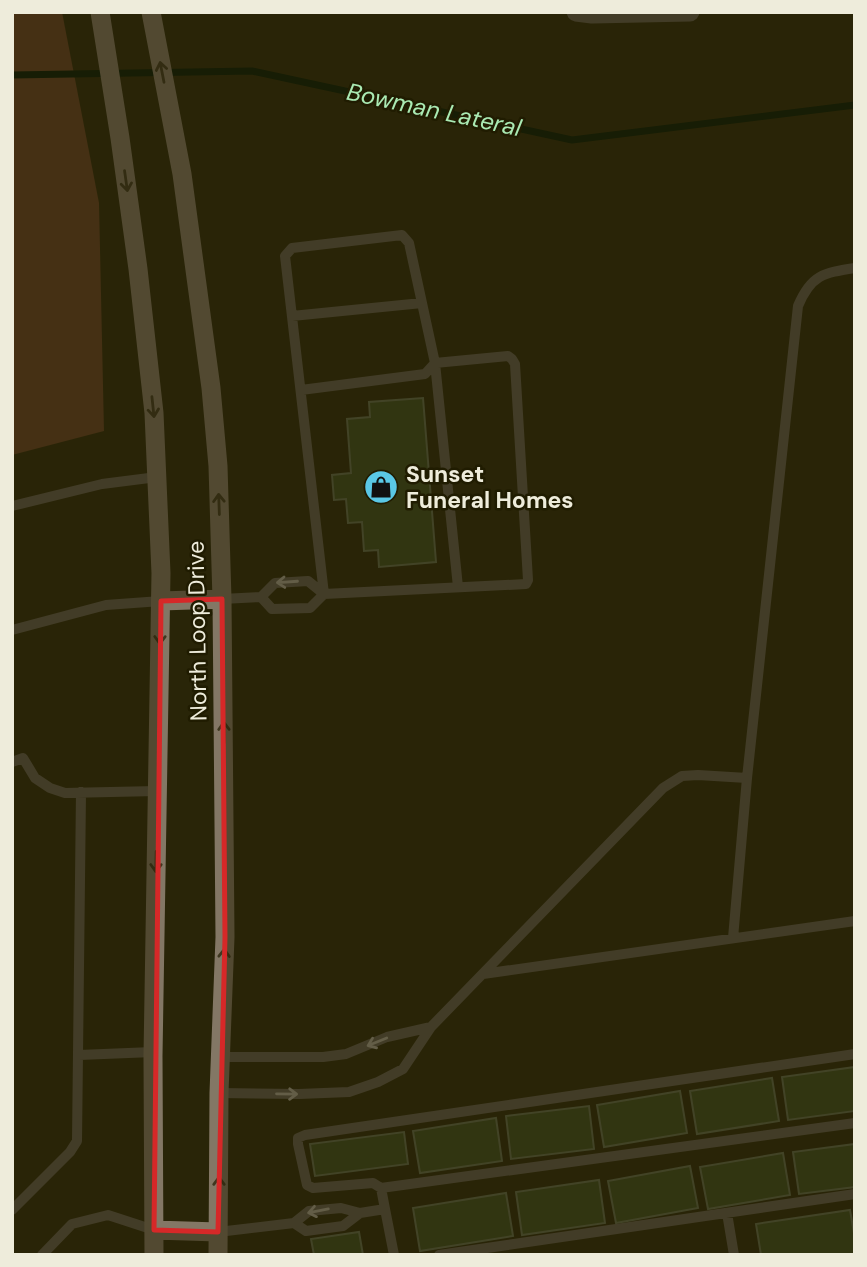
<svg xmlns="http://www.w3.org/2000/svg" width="867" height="1267" font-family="'DM Sans',sans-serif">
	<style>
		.green { fill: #663f24 }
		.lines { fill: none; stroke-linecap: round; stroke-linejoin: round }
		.stream { stroke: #001603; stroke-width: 7 }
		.building { fill: #3b491d; stroke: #5f694d; stroke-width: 2 }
		.service { stroke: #615a4e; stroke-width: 10 }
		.tertiary { stroke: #615a4e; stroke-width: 19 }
		.secondary { stroke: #837765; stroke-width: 19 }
		.oneway { stroke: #3e371f }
		.oneway2 { stroke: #a8a394 }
		.marked { fill: none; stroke: #d62828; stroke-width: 5; stroke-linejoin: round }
		.labels { text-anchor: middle; stroke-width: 5; stroke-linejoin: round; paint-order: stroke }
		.poi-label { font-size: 23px; font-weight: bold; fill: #eeecdb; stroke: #201c01; text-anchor: start }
		.street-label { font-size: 23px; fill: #eeecdb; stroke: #201c01 }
		.water-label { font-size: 24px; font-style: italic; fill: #aaeab3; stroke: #201c01 }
	</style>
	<rect width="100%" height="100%" fill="#292508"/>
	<!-- green -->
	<path class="green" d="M 12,12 L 62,12 L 99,203 L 104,431 L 12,455 Z"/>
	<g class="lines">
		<!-- stream -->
		<path class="stream" d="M 12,75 L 252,71 L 572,140 L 855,105"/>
	</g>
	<!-- building -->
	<path class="building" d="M 423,398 L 436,562 L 379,567 L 378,550 L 364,551 L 362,522 L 348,523 L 346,499 L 334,500 L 332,475 L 351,473 L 347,419 L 370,417 L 369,402 Z
		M 855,1067 L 855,1111 L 788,1120 L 782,1077 Z
		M 772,1078 L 779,1121 L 697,1134 L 690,1091 Z
		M 680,1091 L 687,1133 L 604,1147 L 597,1105 Z
		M 589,1106 L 594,1149 L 511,1159 L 506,1116 Z
		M 496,1118 L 502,1161 L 420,1173 L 413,1131 Z
		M 404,1132 L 408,1164 L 315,1176 L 310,1144 Z
		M 855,1144 L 855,1187 L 799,1194 L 793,1152 Z
		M 783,1153 L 790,1195 L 708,1209 L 700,1167 Z
		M 690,1166 L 698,1208 L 616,1223 L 608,1181 Z
		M 599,1180 L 605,1223 L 522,1235 L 516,1192 Z
		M 506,1193 L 513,1236 L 420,1251 L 413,1208 Z
		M 850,1210 L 855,1239 L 855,1254 L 761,1255 L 756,1224 Z
		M 359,1232 L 363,1255 L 314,1255 L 311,1239 Z"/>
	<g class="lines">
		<!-- service -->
		<path class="service" d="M 402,235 L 409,243 L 435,363 L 508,356 L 512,359 L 515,364 L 528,580 L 526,584 L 324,594 L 285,256 L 292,248 Z
			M 292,316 L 422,303
			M 435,363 L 458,587
			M 301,390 L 425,374 L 435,363
			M 12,506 L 102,484 L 157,477
			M 222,599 L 261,597 L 275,583 L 308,581 L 324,594 L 310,608 L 272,609 L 261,597
			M 12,630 L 106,605 L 161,601
			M 12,762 L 23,758 L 35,778 L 50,788 L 65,793 L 157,791
			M 733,938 L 747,778 L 798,306 C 811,275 823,273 855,268
			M 483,974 L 855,921
			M 431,1027 L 663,788 L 682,776 L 698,775 L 747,778
			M 79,1055 L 153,1052
			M 219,1093 L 299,1094 L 349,1092 L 378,1082 L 403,1069 L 431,1027 L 387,1037 L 346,1054 L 323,1057 L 220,1057
			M 381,1188 L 373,1183 L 313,1188 L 307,1185 L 298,1144 L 298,1138 L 305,1135 L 855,1054
			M 385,1209 L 381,1188 L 855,1123
			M 12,1210 L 70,1152 L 77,1141 L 81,792
			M 360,1213 L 385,1209 L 394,1255
			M 727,1213 L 734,1255
			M 218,1232 L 294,1223 L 309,1211 L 341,1208 L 360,1213 L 343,1226 L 306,1231 L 294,1223
			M 42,1255 L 72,1224 L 108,1215 L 154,1230
			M 439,1255 L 855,1194"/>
		<!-- tertiary -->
		<path class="tertiary" d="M 576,12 L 592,14 L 690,12"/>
		<!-- secondary -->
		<path class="secondary" d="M 100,12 L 120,138 L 138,269 L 154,413 L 161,573 L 153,1056 L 154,1255
			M 151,12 L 182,174 L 211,388 L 218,466 L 222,599 L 225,937 L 219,1093 L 218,1255
			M 161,601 L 222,599
			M 154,1230 L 218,1232"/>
	</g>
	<!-- one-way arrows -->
	<defs><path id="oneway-shaft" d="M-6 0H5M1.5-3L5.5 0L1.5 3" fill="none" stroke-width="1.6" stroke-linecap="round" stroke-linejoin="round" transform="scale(1.75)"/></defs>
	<g class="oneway">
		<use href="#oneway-shaft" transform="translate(162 72) rotate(-101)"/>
		<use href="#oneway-shaft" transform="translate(126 181) rotate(82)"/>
		<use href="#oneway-shaft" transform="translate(153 407) rotate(84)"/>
		<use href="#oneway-shaft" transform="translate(219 504) rotate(-92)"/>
		<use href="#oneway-shaft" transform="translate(160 634) rotate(91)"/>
		<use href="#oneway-shaft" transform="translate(224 732) rotate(-91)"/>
		<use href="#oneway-shaft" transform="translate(156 862) rotate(91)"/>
		<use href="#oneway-shaft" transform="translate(224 959) rotate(-88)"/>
		<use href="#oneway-shaft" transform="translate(219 1187) rotate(-90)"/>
	</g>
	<g class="oneway2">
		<use href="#oneway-shaft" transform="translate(287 582) rotate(176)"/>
		<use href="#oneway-shaft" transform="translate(377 1042) rotate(158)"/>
		<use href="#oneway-shaft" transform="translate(287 1094) rotate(1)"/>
		<use href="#oneway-shaft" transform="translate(318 1211) rotate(169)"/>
	</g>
	<!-- marked area -->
	<path d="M0 0H867V1267H0ZM 222,599 L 225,937 L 218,1232 L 154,1230 L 161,601 Z" fill="#292508" fill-opacity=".55" fill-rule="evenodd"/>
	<path class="marked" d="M 222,599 L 225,937 L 218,1232 L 154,1230 L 161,601 Z"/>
	<!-- icons -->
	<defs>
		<g id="shop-disc" transform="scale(1.75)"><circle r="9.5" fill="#5ac8e6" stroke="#201c01"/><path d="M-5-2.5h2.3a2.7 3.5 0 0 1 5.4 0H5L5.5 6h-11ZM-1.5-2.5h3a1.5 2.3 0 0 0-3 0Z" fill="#111"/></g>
	</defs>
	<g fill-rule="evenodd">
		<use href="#shop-disc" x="381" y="487"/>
	</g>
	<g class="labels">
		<!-- poi labels -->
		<g class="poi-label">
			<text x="406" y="482">Sunset<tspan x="406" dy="26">Funeral Homes</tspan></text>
		</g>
		<!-- street labels -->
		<g class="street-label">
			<text transform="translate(197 631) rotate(-91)" y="8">North Loop Drive</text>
		</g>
		<!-- water labels -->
		<g class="water-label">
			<text transform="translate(434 110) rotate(12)" y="8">Bowman Lateral</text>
		</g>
	</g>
	<!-- border -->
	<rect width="867" height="1267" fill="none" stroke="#eeecdb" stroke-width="28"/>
</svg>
